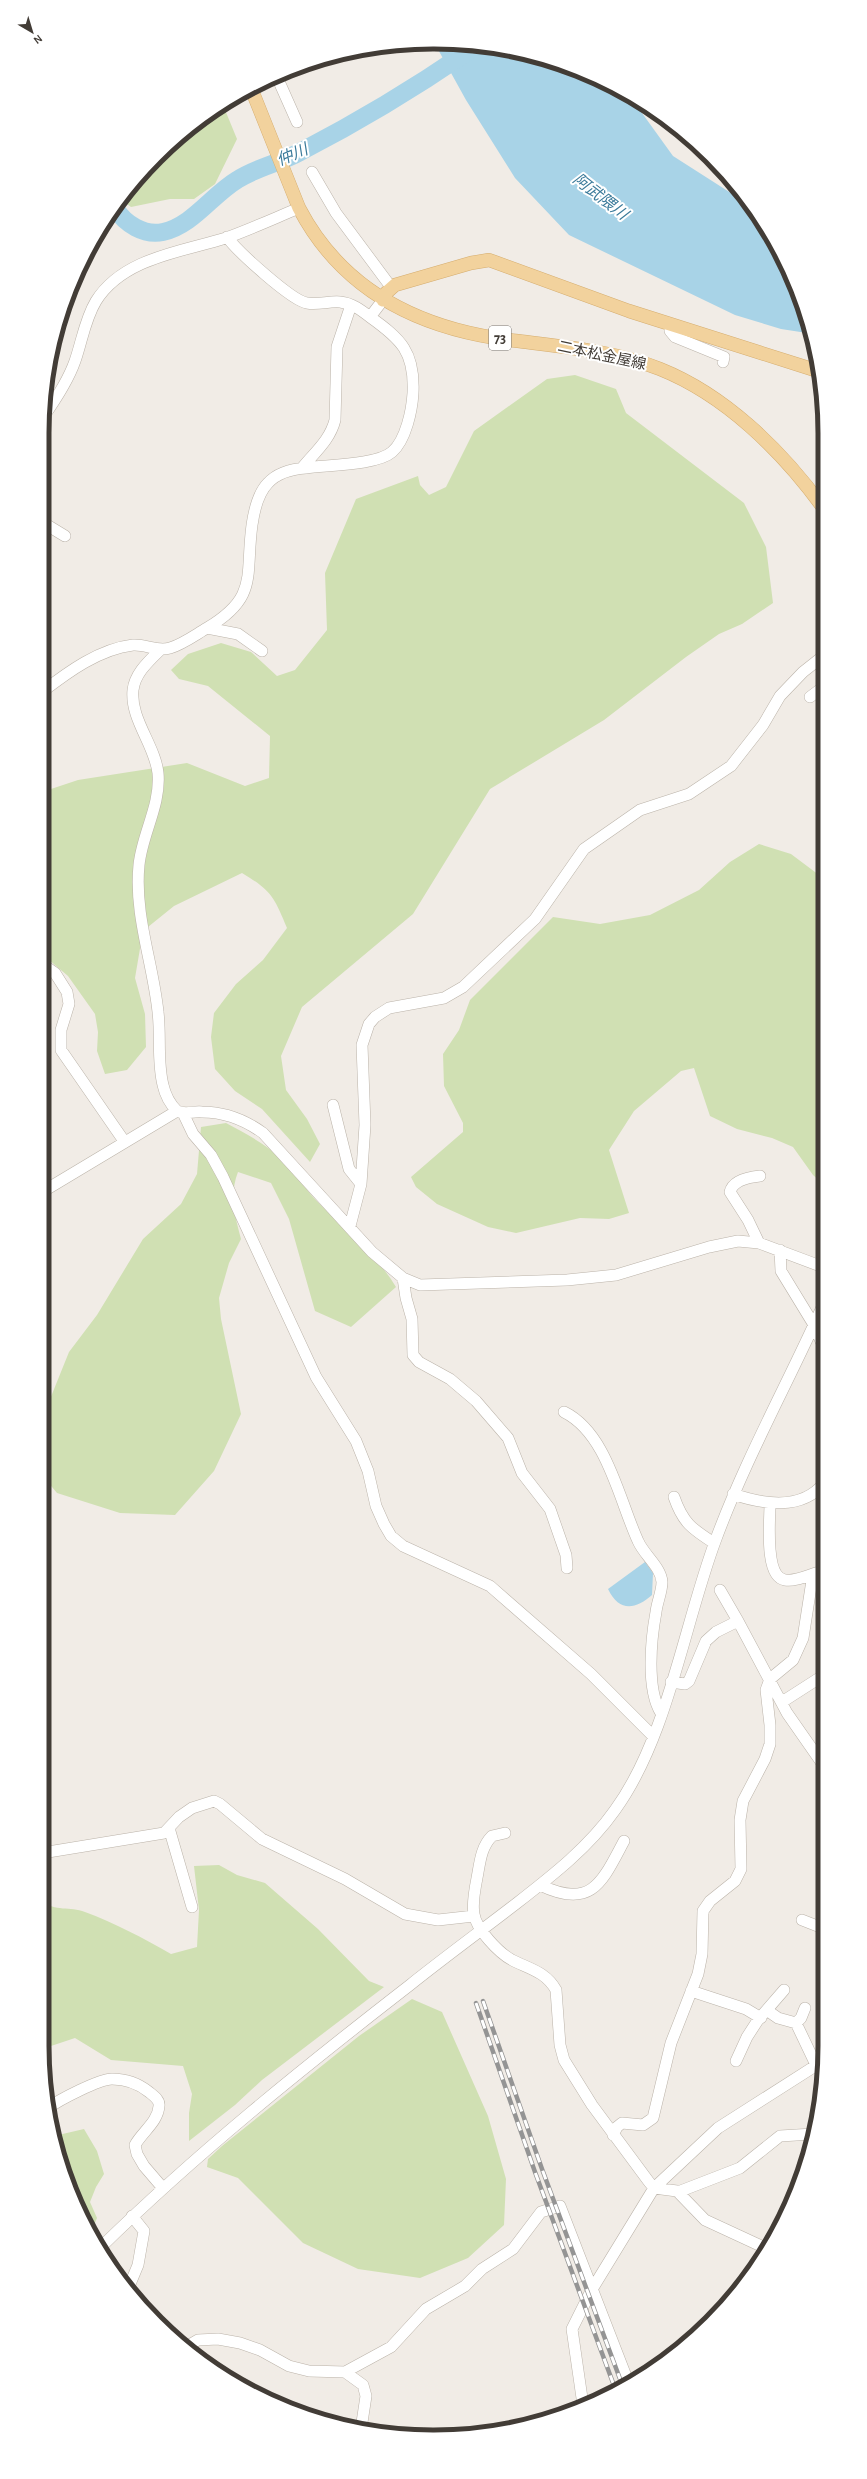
<svg xmlns="http://www.w3.org/2000/svg" width="867" height="2479" font-family="'Alegreya Sans','Noto Sans JP',sans-serif">
	<style>
		.green { fill: #d0e0b3 }
		.water { fill: #a8d3e7 }
		.lines { fill: none; stroke-linecap: round; stroke-linejoin: round }
		.river { stroke: #a8d3e7; stroke-width: 18 }
		.minor-casing { stroke: #bbb3a9; stroke-width: 12 }
		.major-casing { stroke: #d5ad6f; stroke-width: 14 }
		.minor { stroke: #fff; stroke-width: 11 }
		.major { stroke: #f2d29d; stroke-width: 13 }
		.rail-casing { stroke: #949494; stroke-width: 4.5 }
		.rail { stroke: #fff; stroke-width: 3; stroke-dasharray: 9; stroke-linecap: butt }
		.labels { text-anchor: middle; stroke-width: 4; stroke-linejoin: round; paint-order: stroke }
		.shield { fill: #fff; stroke: #7b7672; stroke-width: 1 }
		.shield-label { font-size: 14px; font-weight: bold; fill: #423c36 }
		.street-label { font-size: 15px; fill: #423c36; stroke: #fff }
		.water-label { font-size: 16px; font-style: italic; fill: #3a7a9a; stroke: #fff }
		.rim { fill: none; stroke: #423c36; stroke-width: 5 }
	</style>
	<rect width="100%" height="100%" fill="#f1ece6"/>
	<!-- green -->
	<path class="green" d="M 223,105 L 237,139 L 215,184 L 194,199 L 170,199 L 131,207 L 120,199 L 175,139 Z
		M 575,375 L 616,389 L 626,413 L 744,503 L 766,547 L 773,603 L 742,624 L 719,634 L 686,657 L 604,720 L 490,789 L 413,914 L 302,1007 L 281,1056 L 286,1090 L 307,1119 L 320,1144 L 310,1162 L 262,1109 L 235,1091 L 215,1069 L 211,1037 L 214,1013 L 236,984 L 263,960 L 287,928 C 274,897 272,891 242,873 L 174,906 L 143,931 L 135,978 L 145,1014 L 146,1047 L 127,1070 L 105,1074 L 97,1051 L 98,1032 L 95,1014 L 68,976 L 42,954 L 42,792 L 78,780 L 187,763 L 245,786 L 269,778 L 270,736 L 208,686 L 179,679 L 171,670 L 188,654 L 221,643 L 251,652 L 277,676 L 295,670 L 327,630 L 325,573 L 356,499 L 418,476 L 420,485 L 429,495 L 446,487 L 474,431 L 547,379 Z
		M 759,844 L 791,854 L 823,878 L 823,1184 L 813,1175 L 793,1147 L 772,1138 L 737,1129 L 710,1116 L 694,1068 L 681,1071 L 634,1111 L 609,1150 L 629,1213 L 609,1219 L 580,1218 L 516,1233 L 488,1227 L 437,1204 L 416,1187 L 411,1177 L 463,1132 L 463,1123 L 444,1086 L 443,1054 L 459,1030 L 470,1000 L 553,917 L 600,924 L 650,915 L 699,890 L 730,862 Z
		M 226,1123 C 251,1136 279,1152 298,1175 C 303,1182 307,1191 313,1197 C 341,1227 375,1252 396,1287 L 351,1327 L 315,1311 L 289,1219 L 271,1183 L 238,1172 C 229,1195 235,1216 241,1239 L 229,1263 L 219,1298 L 221,1319 L 241,1414 L 214,1471 L 175,1515 L 120,1513 L 57,1493 L 42,1475 L 42,1419 L 69,1352 L 97,1315 L 143,1239 L 181,1204 L 197,1174 L 201,1127 Z
		M 219,1865 L 237,1875 L 265,1883 L 318,1929 L 369,1981 L 384,1987 L 262,2080 L 235,2105 L 189,2141 L 189,2113 L 192,2094 L 183,2066 L 111,2060 L 75,2038 L 42,2049 L 42,1901 C 55,1912 70,1906 85,1912 C 115,1923 143,1938 171,1954 L 197,1947 L 199,1910 L 194,1866 Z
		M 412,1999 L 442,2012 L 488,2116 L 506,2179 L 504,2225 L 468,2258 L 420,2278 L 358,2269 L 303,2243 L 238,2178 L 207,2167 L 208,2159 L 222,2146 L 359,2036 Z
		M 84,2129 L 97,2151 L 104,2174 L 96,2187 L 90,2202 L 97,2218 L 91,2232 L 72,2195 L 54,2136 Z"/>
	<!-- water -->
	<path class="water" d="M 459,43 L 535,55 L 629,95 L 673,156 L 734,195 L 742,197 L 785,261 L 807,333 L 781,329 L 735,315 L 569,235 L 515,178 L 466,100 L 435,44 Z
		M 645,1562 L 653,1573 L 652,1595 C 635,1610 619,1612 608,1589 Z"/>
	<g class="lines">
		<!-- river -->
		<path class="river" d="M 115,208 C 125,224 144,236 163,232 C 192,226 212,195 237,180 C 257,167 280,163 300,152 C 358,122 413,89 467,52"/>
		<!-- minor casing -->
		<g class="minor-casing">
			<path id="minor" d="M 277,77 L 297,122
				M 312,172 L 336,213 L 391,287
				M 227,237 C 237,251 292,301 307,303 C 318,305 329,301 340,302 C 352,303 361,310 370,317 L 383,300
				M 670,324 L 670,331 L 675,337 L 724,357 L 723,362
				M 44,416 C 56,399 68,381 75,361 C 82,341 85,319 96,301 C 123,258 181,252 226,238 C 251,229 275,218 299,208
				M 302,468 C 315,452 330,440 335,420 L 337,347 L 351,305
				M 42,522 L 65,536
				M 207,628 L 238,634 L 262,651
				M 160,650 C 149,661 135,673 133,690 C 130,719 155,745 158,773 C 161,805 142,834 139,865 C 134,915 153,963 158,1012 C 161,1036 157,1061 163,1085 C 165,1094 170,1104 177,1111
				M 42,692 C 68,672 99,649 133,645 C 146,644 157,652 170,648 C 183,644 195,635 207,628 C 259,597 245,576 252,525 C 254,511 258,493 268,483 C 278,472 292,469 306,468 C 327,465 377,465 392,452 C 406,440 412,410 413,393 C 415,352 401,339 370,317
				M 810,697 L 822,688
				M 42,964 L 55,973 L 67,992 L 69,1004 L 61,1030 L 61,1050 L 124,1141
				M 333,1105 L 349,1169 L 361,1184
				M 183,1113 L 193,1134 L 211,1155 L 223,1177 L 316,1377 L 356,1441 L 368,1471 L 376,1506 L 384,1524 L 391,1536 L 403,1546 L 490,1586 L 591,1674 L 653,1736
				M 42,1192 L 177,1111 C 185,1115 193,1111 202,1112 C 224,1112 245,1120 263,1133 L 372,1252 L 403,1278 L 420,1285 L 567,1280 L 616,1275 L 709,1247 L 738,1241 L 759,1243 L 823,1267
				M 350,1226 L 361,1184 L 365,1125 L 362,1045 L 369,1024 L 375,1017 L 389,1008 L 444,998 L 463,987 L 535,919 L 584,849 L 640,810 L 689,794 L 731,766 L 763,725 L 780,696 L 803,672 L 822,657
				M 759,1243 L 748,1220 L 730,1192 C 733,1180 750,1177 760,1176
				M 780,1250 L 781,1271 L 814,1325 L 824,1348
				M 403,1278 L 406,1298 L 412,1319 L 413,1355 L 419,1362 L 450,1379 L 476,1401 L 508,1438 L 522,1473 L 550,1509 L 566,1555 L 567,1568
				M 564,1412 C 607,1433 619,1500 638,1541 C 644,1555 661,1567 662,1582 C 662,1592 657,1602 656,1612 C 651,1639 646,1689 661,1713
				M 733,1494 C 762,1504 802,1511 824,1483
				M 674,1497 C 683,1523 692,1529 714,1543
				M 770,1504 C 770,1521 764,1577 785,1580 C 797,1582 812,1573 824,1571
				M 720,1590 L 738,1621
				M 671,1682 L 685,1684 L 689,1681 L 706,1641 L 716,1632 L 738,1621 L 787,1713 L 824,1766
				M 782,1702 L 824,1675
				M 169,1828 L 192,1907
				M 505,1833 L 492,1836 C 481,1847 480,1862 477,1878 C 475,1888 472,1904 474,1914 C 476,1929 499,1953 512,1960 C 530,1969 546,1972 556,1990 L 560,2045 L 564,2060 L 592,2105 L 649,2182 L 654,2188 L 677,2191 L 705,2220 L 759,2245
				M 42,1853 L 164,1833 L 179,1817 L 192,1808 L 214,1801 L 220,1804 L 262,1839 L 345,1879 L 405,1914 L 438,1920 L 474,1916
				M 540,1885 C 592,1910 602,1882 624,1841
				M 802,1920 L 825,1929
				M 691,1991 L 746,2009 L 761,2018
				M 768,2011 L 778,2018 L 796,2023 L 816,2065
				M 796,2023 L 801,2018 L 805,2008
				M 736,2061 L 747,2037 L 758,2020 L 784,1990
				M 48,2108 C 59,2100 99,2079 112,2079 C 126,2079 139,2084 149,2092 C 154,2096 160,2100 159,2106 C 158,2122 142,2132 135,2145 L 137,2154 L 144,2166 L 162,2187
				M 613,2135 L 617,2127 L 622,2123 L 643,2125 L 653,2118 L 671,2043 L 698,1974 L 702,1954 L 703,1911 L 710,1901 L 735,1881 L 741,1869 L 740,1820 L 743,1801 L 765,1759 L 770,1744 L 770,1725 L 766,1690 L 770,1679 L 793,1660 L 803,1638 L 813,1574
				M 678,2192 L 740,2168 L 780,2136 L 813,2134
				M 100,2248 C 197,2153 303,2068 410,1985 C 445,1957 482,1930 517,1903 C 553,1875 589,1847 615,1810 C 668,1737 684,1624 716,1539 C 746,1458 788,1383 823,1305
				M 128,2289 L 138,2265 L 144,2231 L 132,2216
				M 186,2347 L 198,2340 L 218,2339 L 240,2343 L 260,2350 L 289,2366 L 309,2371 L 345,2372 L 391,2347 L 426,2309 L 465,2286 L 482,2269 L 513,2249 L 541,2212 L 560,2206 L 629,2384
				M 345,2372 L 363,2385 L 366,2396 L 361,2429
				M 583,2405 L 572,2329 L 591,2291 L 654,2188 L 718,2128 L 823,2061"/>
		</g>
		<!-- major casing -->
		<g class="major-casing">
			<path id="major" d="M 251,88 L 299,208 C 344,294 424,331 518,341 C 565,347 615,351 660,369 C 725,395 781,450 822,506
				M 383,300 L 386,293 L 395,285 L 471,263 L 489,260 L 629,311 L 818,371"/>
		</g>
		<!-- minor -->
		<use href="#minor" class="minor"/>
		<!-- major -->
		<use href="#major" class="major"/>
		<!-- rail casing -->
		<g class="rail-casing">
			<path id="rail" d="M 483,2001 L 542,2169 L 623,2387
				M 476,2003 L 535,2172 L 616,2391"/>
		</g>
		<!-- rail -->
		<use href="#rail" class="rail"/>
	</g>
	<g class="labels">
		<!-- shield labels -->
		<rect class="shield" x="489" y="326" width="22" height="24" rx="3"/>
		<g class="shield-label">
			<text x="500" y="343">73</text>
		</g>
		<!-- street labels -->
		<g class="street-label">
			<text transform="translate(602 355) rotate(12)" y="5">二本松金屋線</text>
		</g>
		<!-- water labels -->
		<g class="water-label">
			<text transform="translate(292 154) rotate(-23)" y="6">仲川</text>
			<text transform="translate(601 196) rotate(38)" y="6">阿武隈川</text>
		</g>
	</g>
	<!-- crop -->
	<path d="M0 0H867V2479H0ZM433 49H434A384 384 0 0 1 818 433V2046A384 384 0 0 1 434 2430H433A384 384 0 0 1 49 2046V433A384 384 0 0 1 433 49Z" fill="#fff" fill-rule="evenodd"/>
	<path class="rim" d="M433 49H434A384 384 0 0 1 818 433V2046A384 384 0 0 1 434 2430H433A384 384 0 0 1 49 2046V433A384 384 0 0 1 433 49Z"/>
	<!-- north arrow -->
	<g transform="translate(32 32) rotate(142)" stroke="#ffffff" stroke-width="3" paint-order="stroke">
	<path d="M0-3L7 15L0 10L-7 15Z" fill="#423c36"/>
	<text y="-6" font-size="11" font-weight="bold" text-anchor="middle" fill="#423c36">N</text>
	</g>
</svg>
